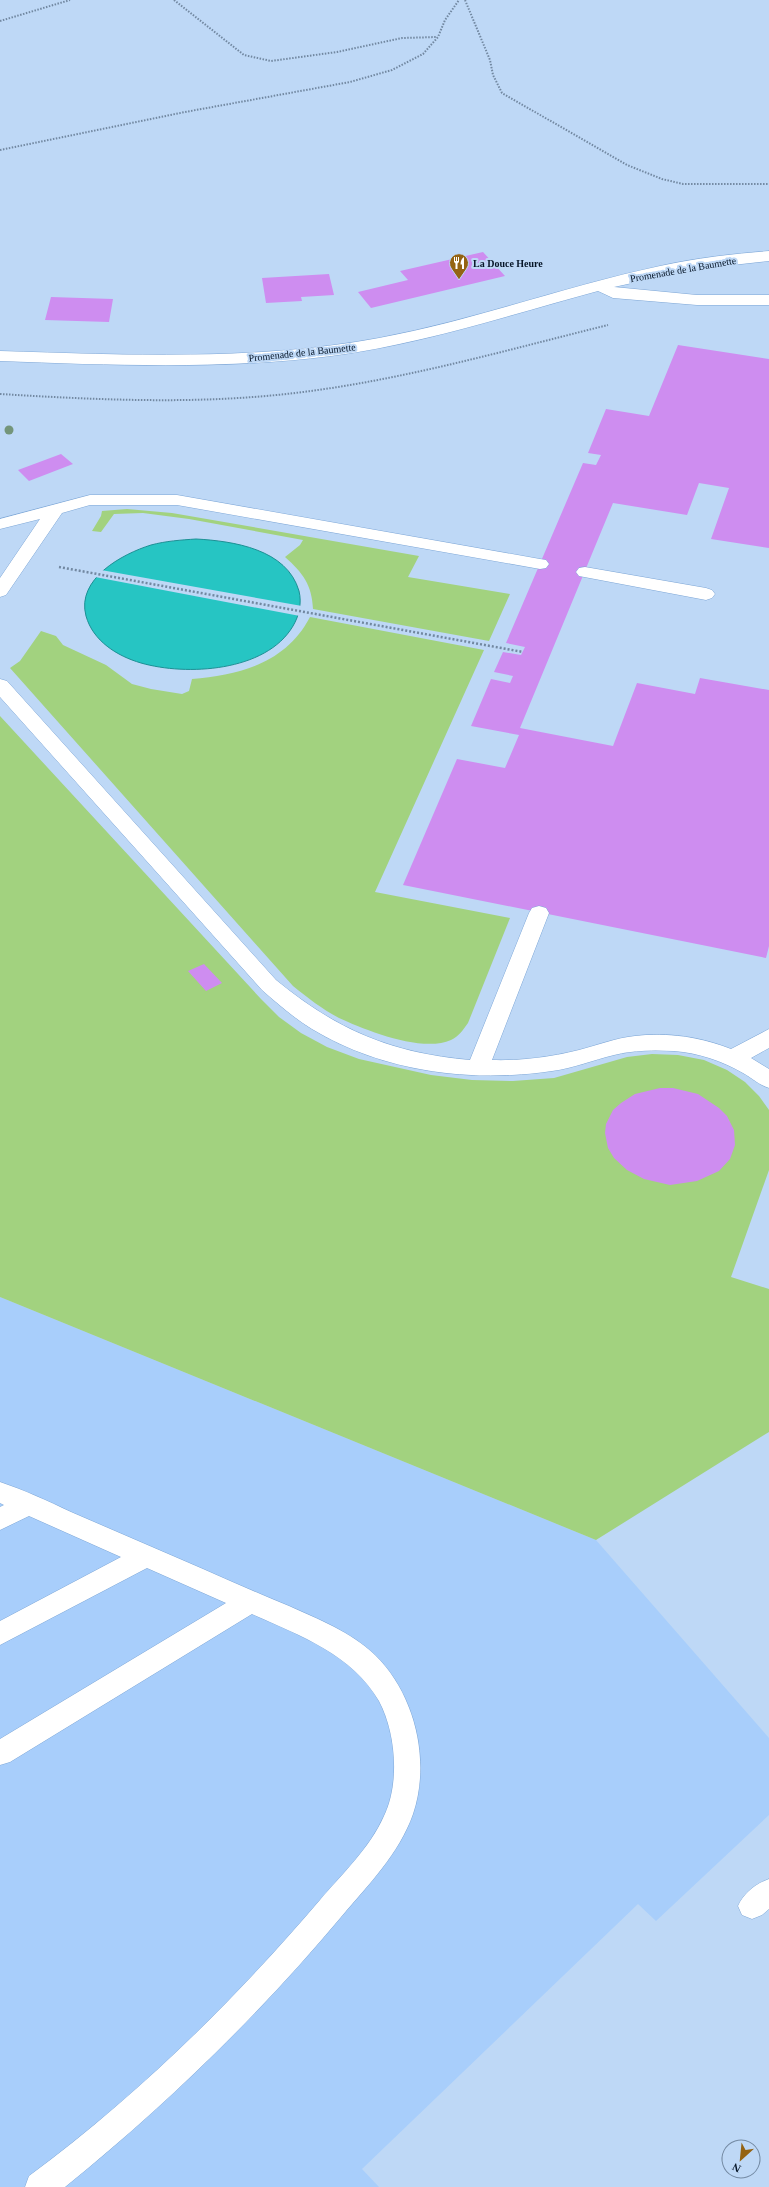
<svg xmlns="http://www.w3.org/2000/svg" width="769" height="2187" font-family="'Times New Roman',serif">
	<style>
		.built { fill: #a8cefb }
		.green { fill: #a2d27f }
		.water { fill: #26c5c3; stroke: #1c9094 }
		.pier { fill: #bed8f6 }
		.building { fill: #ce8df0 }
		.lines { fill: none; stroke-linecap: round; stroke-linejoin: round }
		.lane-casing { stroke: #7da6d6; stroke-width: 1 }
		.street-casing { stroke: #7da6d6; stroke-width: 1 }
		.path-far1 { stroke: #7288a1; stroke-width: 2; stroke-dasharray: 1.5 1.5; stroke-linecap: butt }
		.path { stroke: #7288a1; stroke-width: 2.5; stroke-dasharray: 2 2; stroke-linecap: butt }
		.lane { fill: #fff; fill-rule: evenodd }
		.street { fill: #fff; fill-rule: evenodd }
		.tree { fill: #74957a }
		.labels { text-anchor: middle; stroke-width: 4; stroke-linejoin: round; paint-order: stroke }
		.far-poi-label { font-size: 10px; font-weight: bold; fill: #061527; stroke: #bed8f6; text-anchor: start }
		.far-street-label { font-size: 10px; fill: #061527; stroke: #bed8f6 }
	</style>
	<rect width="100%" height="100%" fill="#bed8f6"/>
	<!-- built -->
	<path class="built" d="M 0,1297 L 596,1540 L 769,1738 L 769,1815 L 656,1921 L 638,1904 L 362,2169 L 379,2187 L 0,2187 Z"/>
	<!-- green -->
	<path class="green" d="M 127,509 L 172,513 L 419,556 L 408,577 L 510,594 L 489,641 L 313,609 C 312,585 303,573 285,557 L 300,545 L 303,540 L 189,519 L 143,513 L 114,514 L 101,532 L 92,531 L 101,516 L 102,511 Z
		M 310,617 L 484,650 L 375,892 L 510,918 L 468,1023 C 463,1030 459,1036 451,1040 C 422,1053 365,1030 339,1018 C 322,1009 308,998 293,986 L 10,668 L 20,661 L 41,631 L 56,636 L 63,645 L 106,665 L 132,684 L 151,689 L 182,694 L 189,691 L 192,679 C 240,675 286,663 310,617 Z
		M 0,716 L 261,999 L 279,1017 L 301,1033 L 327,1047 L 359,1059 L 431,1075 L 472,1080 L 513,1081 L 554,1078 L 627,1057 L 652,1054 L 678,1055 L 704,1060 L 727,1070 L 745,1082 L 759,1096 L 769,1110 L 769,1170 L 731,1277 L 769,1289 L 769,1432 L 596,1540 L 0,1297 Z"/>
	<!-- water -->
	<path class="water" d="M 196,539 C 233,541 287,549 299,591 C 302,603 299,616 293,626 C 266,672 186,676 141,663 C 117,656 93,641 86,616 C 76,579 122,554 151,545 C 166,541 181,540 196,539 Z"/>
	<!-- pier -->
	<path class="pier" d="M 101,570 L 302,606 L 301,613 L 300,616 L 95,577 Z"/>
	<!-- building -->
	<path class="building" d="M 483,252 L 505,276 L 371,308 L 358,292 L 408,280 L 400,271 Z
		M 329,274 L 334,295 L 301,297 L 302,301 L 266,303 L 262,278 Z
		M 51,297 L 113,299 L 109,322 L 45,320 Z
		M 678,345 L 769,359 L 769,548 L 711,539 L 729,488 L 699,483 L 687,515 L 613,503 L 520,728 L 613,746 L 637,683 L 695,694 L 700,678 L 769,690 L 769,946 L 766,958 L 403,885 L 457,759 L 505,768 L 519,735 L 471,726 L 491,679 L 510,683 L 513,676 L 494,672 L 503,652 L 521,655 L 525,647 L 506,643 L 583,463 L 596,465 L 601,455 L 588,453 L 606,409 L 649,416 Z
		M 61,454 L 73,464 L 29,481 L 18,470 Z
		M 204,964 L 222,983 L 206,991 L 188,971 Z
		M 660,1088 L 673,1088 L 698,1094 L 719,1108 L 727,1116 L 734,1130 L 735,1145 L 730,1159 L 719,1171 L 697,1181 L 670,1185 L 644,1179 L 627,1170 L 614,1158 L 608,1148 L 605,1133 L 606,1124 L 613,1110 L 621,1103 L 635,1094 Z"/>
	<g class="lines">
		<!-- lane casing -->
		<g class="lane-casing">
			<path id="lane" d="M 90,495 L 177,495 L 540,559 L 546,560 L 549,564 L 546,568 L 540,569 L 177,505 L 90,505 L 62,513 L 6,595 L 0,597 L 0,578 L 40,519 L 0,529 L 0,519 Z
				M 585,567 L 706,588 L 712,590 L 715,594 L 712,598 L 706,600 L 579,576 L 576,572 L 579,568 Z
				M 0,679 L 7,681 L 276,980 C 337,1030 391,1053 470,1060 L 529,913 L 532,908 L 539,906 L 546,908 L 549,913 L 492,1060 C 521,1061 551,1057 579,1050 C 598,1045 616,1038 635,1036 C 667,1032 701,1037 731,1049 L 769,1029 L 769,1048 L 751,1058 L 769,1069 L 769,1088 C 759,1085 752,1078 743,1073 C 722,1061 699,1053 674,1051 C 654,1050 634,1050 614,1055 C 593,1060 574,1068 552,1071 C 472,1083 383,1072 312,1029 C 294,1018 278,1004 262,990 L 0,697 Z
				M 0,1482 C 24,1490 48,1501 71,1512 C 115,1531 159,1550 203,1569 C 232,1582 260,1594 289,1606 C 318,1619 351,1632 375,1655 C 415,1694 431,1761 413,1814 C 399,1854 368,1885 341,1917 C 258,2016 165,2106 65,2187 L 25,2187 L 29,2176 C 136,2097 233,2002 320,1900 C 342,1874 370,1848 384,1816 C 400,1783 396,1733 379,1701 C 352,1654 299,1635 252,1614 L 10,1762 L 0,1765 L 0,1739 L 226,1603 L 147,1568 L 0,1645 L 0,1621 L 121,1557 L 29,1516 L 0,1530 L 0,1507 L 4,1505 L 0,1503 Z
				M 769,1879 L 769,1909 L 762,1915 L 752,1919 L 742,1915 L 738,1906 C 744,1893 755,1884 769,1879 Z"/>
		</g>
		<!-- street casing -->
		<g class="street-casing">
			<path id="street" d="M 769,251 L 769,261 L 696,269 L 614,287 L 697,295 L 769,295 L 769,305 L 697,305 L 613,298 L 598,291 C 509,315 423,344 331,356 C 222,370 110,365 0,361 L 0,351 C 127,355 254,361 379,338 C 475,320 566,286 660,266 C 696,258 732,254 769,251 Z"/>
		</g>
		<!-- path-far1 -->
		<path class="path-far1" d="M 174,0 L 244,55 L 271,61 L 337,52 L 402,38 L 437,37
			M 465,0 L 490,60 L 493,75 L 502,93 L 627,165 L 662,179 L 683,184 L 769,184
			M 0,21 L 70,0
			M 0,150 L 185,112 L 350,82 L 392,70 L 423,54 L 438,37 L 445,20 L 459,0
			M 0,394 C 101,400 202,405 303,392 C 406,379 507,350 608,325"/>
		<!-- path -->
		<path class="path" d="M 59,567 L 523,652"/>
		<!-- lane -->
		<use href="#lane" class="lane"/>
		<!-- street -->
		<use href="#street" class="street"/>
	</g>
	<!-- trees -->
	<circle class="tree" cx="9" cy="430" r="4.5"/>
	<!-- icons -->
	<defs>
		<g id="restaurant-pin" transform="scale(1)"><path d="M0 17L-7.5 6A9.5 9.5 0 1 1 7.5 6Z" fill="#946313" stroke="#bed8f6"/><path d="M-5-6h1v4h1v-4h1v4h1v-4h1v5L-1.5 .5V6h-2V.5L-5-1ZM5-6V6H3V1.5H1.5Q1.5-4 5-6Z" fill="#fff"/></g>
	</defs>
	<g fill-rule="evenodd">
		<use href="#restaurant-pin" x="459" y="263"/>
	</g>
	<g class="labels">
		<!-- far-poi labels -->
		<g class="far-poi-label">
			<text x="473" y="267">La Douce Heure</text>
		</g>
		<!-- far-street labels -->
		<g class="far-street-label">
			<text transform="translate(683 269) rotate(-10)" y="4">Promenade de la Baumette</text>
			<text transform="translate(302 352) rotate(-6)" y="4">Promenade de la Baumette</text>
		</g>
	</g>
	<!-- north arrow -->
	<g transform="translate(741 2159) rotate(207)"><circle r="19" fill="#bed8f6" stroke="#748aa3"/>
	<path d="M0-3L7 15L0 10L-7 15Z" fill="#946313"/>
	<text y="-6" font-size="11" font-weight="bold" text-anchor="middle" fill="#061527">N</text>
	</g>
</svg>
